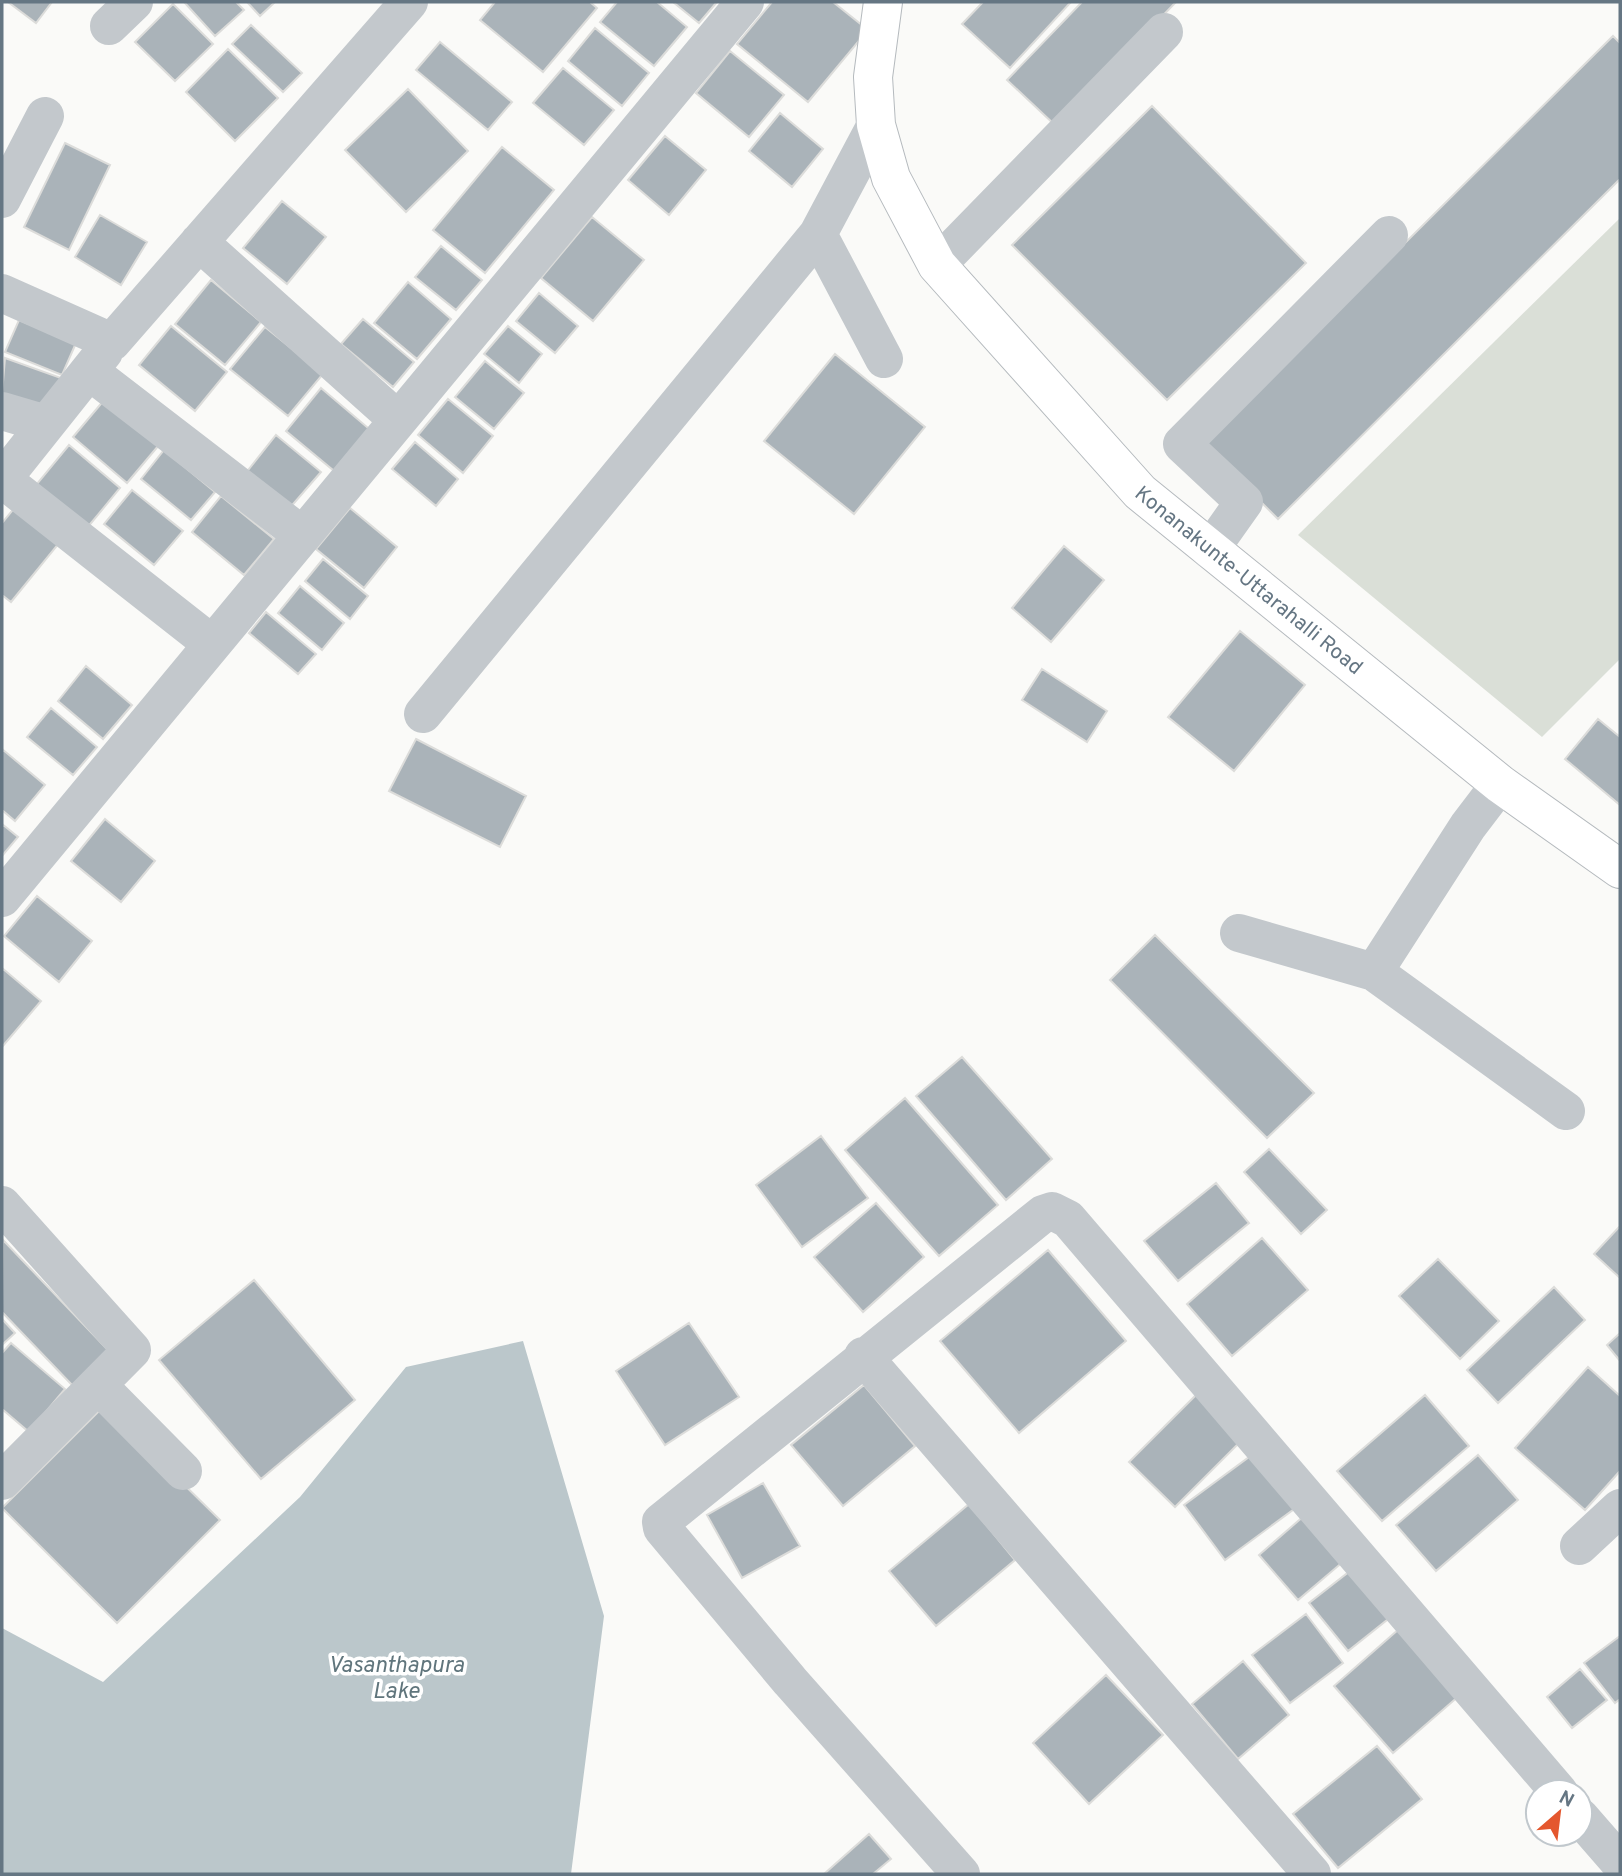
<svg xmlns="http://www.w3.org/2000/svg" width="1622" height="1876" font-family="Overpass,sans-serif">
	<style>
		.green { fill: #dadfd7 }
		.water { fill: #bbc7cb }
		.building { fill: #aab3b9; stroke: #dcdcda; stroke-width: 2 }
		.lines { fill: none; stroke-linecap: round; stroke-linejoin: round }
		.major-casing { stroke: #b5babe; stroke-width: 40 }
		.minor { stroke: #c3c8cc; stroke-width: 38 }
		.major { stroke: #fff; stroke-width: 38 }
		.labels { text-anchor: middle; stroke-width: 7; stroke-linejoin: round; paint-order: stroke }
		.street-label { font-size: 21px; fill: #657683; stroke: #fff }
		.water-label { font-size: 23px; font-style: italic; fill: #60757c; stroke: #fff }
	</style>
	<rect width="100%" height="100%" fill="#fafaf8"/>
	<!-- green -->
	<path class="green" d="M 1620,218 L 1620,659 L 1542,737 L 1298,535 Z"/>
	<!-- water -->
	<path class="water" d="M 523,1341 L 604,1616 L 571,1874 L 2,1874 L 2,1628 L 103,1682 L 300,1497 L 406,1367 Z"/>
	<!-- building -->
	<path class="building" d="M 8,2 L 52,2 L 36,23 Z
		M 184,2 L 236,2 L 244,10 L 215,36 Z
		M 247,2 L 275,2 L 260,16 Z
		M 495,2 L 590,2 L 597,8 L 543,72 L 480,20 Z
		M 617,2 L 657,2 L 687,27 L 654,66 L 600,22 Z
		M 673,2 L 717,2 L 699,23 Z
		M 772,2 L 833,2 L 868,30 L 808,102 L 737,44 Z
		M 983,2 L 1071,2 L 1010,68 L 962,24 Z
		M 1082,2 L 1176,2 L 1056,126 L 1007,80 Z
		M 173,4 L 213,44 L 175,81 L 135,42 Z
		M 251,25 L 302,73 L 283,92 L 232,44 Z
		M 595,28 L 649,73 L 622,106 L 568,61 Z
		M 1613,36 L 1620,43 L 1620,179 L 1278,519 L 1203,444 Z
		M 440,42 L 512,102 L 488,130 L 416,70 Z
		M 228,49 L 278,98 L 235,141 L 186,92 Z
		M 730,51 L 784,95 L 749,137 L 696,93 Z
		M 563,68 L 614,110 L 584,145 L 533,103 Z
		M 408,89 L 468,151 L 406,212 L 345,150 Z
		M 1152,106 L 1306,263 L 1167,400 L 1012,245 Z
		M 780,113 L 823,149 L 792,187 L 749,151 Z
		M 665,136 L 706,170 L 669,215 L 628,180 Z
		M 65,143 L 110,165 L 69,250 L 24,227 Z
		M 502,147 L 554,190 L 485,273 L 433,230 Z
		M 282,201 L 326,237 L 287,284 L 243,248 Z
		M 100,215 L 147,242 L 121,285 L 75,257 Z
		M 592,217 L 644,260 L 593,321 L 541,278 Z
		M 441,246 L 482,280 L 456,310 L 415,277 Z
		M 211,280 L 261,322 L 225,365 L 175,324 Z
		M 408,282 L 451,319 L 417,359 L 374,323 Z
		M 539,293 L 578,326 L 555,353 L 516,321 Z
		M 363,319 L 414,362 L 393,387 L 341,344 Z
		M 19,320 L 76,343 L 62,375 L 5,352 Z
		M 171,326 L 227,372 L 195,411 L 139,365 Z
		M 508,326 L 542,354 L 519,383 L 484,354 Z
		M 265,327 L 323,374 L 288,416 L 230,369 Z
		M 835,354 L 925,427 L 854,514 L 764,441 Z
		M 5,358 L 61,378 L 49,411 L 2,394 Z
		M 485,361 L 524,393 L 494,429 L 455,397 Z
		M 321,388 L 374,433 L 339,475 L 286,431 Z
		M 105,399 L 159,445 L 127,483 L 73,437 Z
		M 448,399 L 493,436 L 463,473 L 418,435 Z
		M 276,435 L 321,472 L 288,510 L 245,474 Z
		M 415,442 L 458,479 L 436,506 L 392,469 Z
		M 69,445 L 120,488 L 87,528 L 36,485 Z
		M 164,450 L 215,492 L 191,520 L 141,479 Z
		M 132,490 L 183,531 L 154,565 L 104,524 Z
		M 221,496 L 274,539 L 244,575 L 192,532 Z
		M 16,506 L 60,542 L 11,602 L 2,595 L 2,523 Z
		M 350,508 L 397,547 L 364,588 L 316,549 Z
		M 1064,546 L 1104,580 L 1051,642 L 1012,608 Z
		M 323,559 L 368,596 L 350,619 L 305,581 Z
		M 300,586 L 344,623 L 322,650 L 278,613 Z
		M 266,612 L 316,654 L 298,674 L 249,633 Z
		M 1240,631 L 1305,685 L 1234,771 L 1168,717 Z
		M 86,666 L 132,705 L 103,739 L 58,701 Z
		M 1042,669 L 1107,711 L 1087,742 L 1022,700 Z
		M 51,708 L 97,747 L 73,775 L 27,737 Z
		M 1598,719 L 1620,737 L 1620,805 L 1565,759 Z
		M 416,739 L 526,796 L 500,847 L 389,791 Z
		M 2,749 L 45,785 L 15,821 L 2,810 Z
		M 105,819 L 155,861 L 121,902 L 71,861 Z
		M 2,824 L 18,837 L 2,856 Z
		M 37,896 L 92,941 L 59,982 L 4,936 Z
		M 1155,935 L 1314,1093 L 1267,1138 L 1110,980 Z
		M 2,968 L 41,1001 L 2,1047 Z
		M 962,1057 L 1052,1159 L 1006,1200 L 916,1096 Z
		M 905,1098 L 998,1205 L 939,1256 L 845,1150 Z
		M 821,1136 L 868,1198 L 802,1247 L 756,1185 Z
		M 1269,1149 L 1327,1210 L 1301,1234 L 1244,1172 Z
		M 1216,1183 L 1249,1223 L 1178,1281 L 1144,1241 Z
		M 876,1203 L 924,1257 L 863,1312 L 814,1257 Z
		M 1620,1226 L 1620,1278 L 1594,1254 Z
		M 1262,1238 L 1308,1290 L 1232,1356 L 1187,1304 Z
		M 3,1240 L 109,1351 L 73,1386 L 2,1312 Z
		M 1048,1250 L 1126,1341 L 1019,1433 L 940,1341 Z
		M 1438,1259 L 1499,1321 L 1460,1359 L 1399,1296 Z
		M 254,1280 L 355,1400 L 261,1479 L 159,1360 Z
		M 1554,1287 L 1585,1320 L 1498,1403 L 1467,1370 Z
		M 2,1319 L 15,1333 L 2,1345 Z
		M 689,1323 L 739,1397 L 665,1445 L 616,1371 Z
		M 1620,1333 L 1620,1361 L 1607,1345 Z
		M 11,1343 L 65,1389 L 29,1432 L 2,1409 L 2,1353 Z
		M 1588,1367 L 1620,1396 L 1620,1471 L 1585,1510 L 1515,1448 Z
		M 864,1385 L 915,1446 L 843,1506 L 791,1445 Z
		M 1199,1392 L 1245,1437 L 1175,1507 L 1129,1462 Z
		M 1425,1395 L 1469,1446 L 1382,1521 L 1337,1471 Z
		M 104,1406 L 220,1520 L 117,1623 L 2,1508 Z
		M 1260,1449 L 1301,1504 L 1225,1560 L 1184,1505 Z
		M 1478,1455 L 1518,1500 L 1436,1571 L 1396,1525 Z
		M 763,1483 L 800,1546 L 742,1578 L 707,1515 Z
		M 969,1504 L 1015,1560 L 936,1626 L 889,1571 Z
		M 1305,1515 L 1344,1561 L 1298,1600 L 1259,1555 Z
		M 1359,1564 L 1397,1612 L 1348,1651 L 1309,1603 Z
		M 1306,1614 L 1343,1663 L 1290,1703 L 1252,1655 Z
		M 1407,1622 L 1467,1689 L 1393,1753 L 1334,1686 Z
		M 1620,1636 L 1620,1699 L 1615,1703 L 1584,1663 Z
		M 1243,1661 L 1289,1715 L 1238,1759 L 1192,1704 Z
		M 1580,1669 L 1607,1700 L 1572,1728 L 1547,1697 Z
		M 1106,1675 L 1163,1735 L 1089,1804 L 1033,1743 Z
		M 1377,1746 L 1422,1799 L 1338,1868 L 1293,1814 Z
		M 869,1834 L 891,1859 L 873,1874 L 824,1874 Z"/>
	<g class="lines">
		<!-- major casing -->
		<g class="major-casing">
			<path id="major" d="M 883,2 L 873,77 L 876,125 L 891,178 L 937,265 L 1140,492 L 1500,784 L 1620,869"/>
		</g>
		<!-- minor -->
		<path class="minor" d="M 109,26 L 134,2
			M 2,199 L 45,116
			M 818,234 L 884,359
			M 199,242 L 398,420
			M 937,265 L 1164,32
			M 2,293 L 112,342 L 409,2
			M 89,371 L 302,535
			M 2,411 L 46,424
			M 2,479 L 212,644
			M 2,480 L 104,352
			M 1210,550 L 1244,502 L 1182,444 L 1389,235
			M 423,714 L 818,234 L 876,125
			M 1500,784 L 1468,826 L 1374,972 L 1566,1111
			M 2,898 L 745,2
			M 1239,933 L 1374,972
			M 2,1205 L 132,1350 L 2,1481
			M 863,1356 L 1312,1874
			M 98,1385 L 183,1471
			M 1579,1546 L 1620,1508
			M 1580,1817 L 1620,1863
			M 961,1874 L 790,1681 L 662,1528 L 661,1522 L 1043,1214 L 1052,1211 L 1068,1219 L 1559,1792"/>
		<!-- major -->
		<use href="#major" class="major"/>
	</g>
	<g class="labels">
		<!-- street labels -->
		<g class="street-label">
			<text transform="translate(1249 580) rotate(39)" y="7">Konanakunte-Uttarahalli Road</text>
		</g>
		<!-- water labels -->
		<g class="water-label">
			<text x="396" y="1672">Vasanthapura<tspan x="396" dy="26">Lake</tspan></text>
		</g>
	</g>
	<!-- border -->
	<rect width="1622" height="1876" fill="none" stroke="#657683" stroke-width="7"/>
	<!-- north arrow -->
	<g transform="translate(1559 1813) rotate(28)"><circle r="33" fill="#ffffff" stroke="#c1c8cd" stroke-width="2"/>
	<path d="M0-5L12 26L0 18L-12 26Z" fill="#e4572e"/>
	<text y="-10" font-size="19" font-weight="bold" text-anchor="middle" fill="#657683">N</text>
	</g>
</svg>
